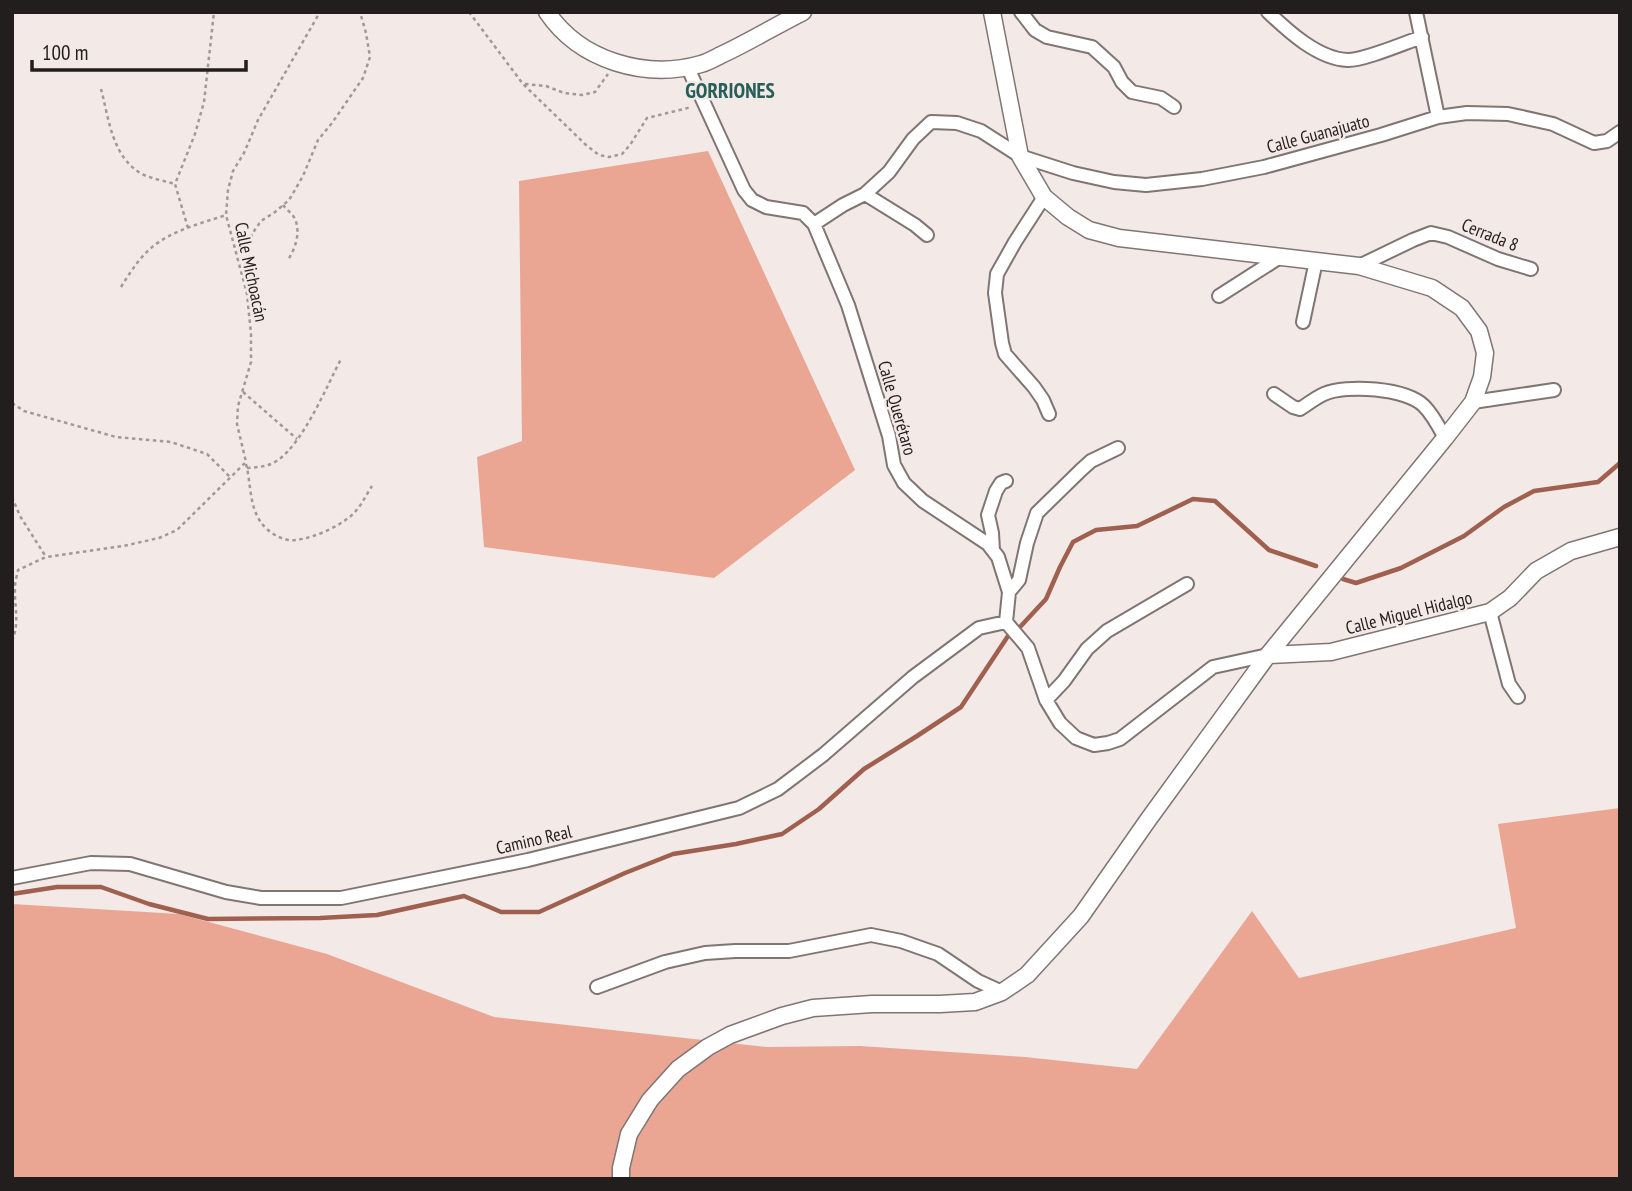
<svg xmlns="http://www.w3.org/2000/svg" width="1632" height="1191" font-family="'PT Sans Narrow',sans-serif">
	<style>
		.green { fill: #eba593 }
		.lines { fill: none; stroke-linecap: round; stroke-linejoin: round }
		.stream { stroke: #9f6050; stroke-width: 4.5 }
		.street-casing { stroke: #7f7674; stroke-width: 16 }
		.secondary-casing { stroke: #7f7674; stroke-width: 19 }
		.path { stroke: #a09997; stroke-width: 2.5; stroke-dasharray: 3.5 3.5; stroke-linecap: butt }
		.street { stroke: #fff; stroke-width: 12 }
		.secondary { stroke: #fff; stroke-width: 16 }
		.labels { text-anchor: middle; stroke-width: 5; stroke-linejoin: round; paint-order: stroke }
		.street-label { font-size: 18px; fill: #221e1d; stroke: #f3e9e7 }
		.quarter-label { font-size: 21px; font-weight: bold; fill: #265e58; stroke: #f3e9e7 }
	</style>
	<rect width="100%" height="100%" fill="#f3e9e7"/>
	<!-- green -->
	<path class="green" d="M 708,151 L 855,470 L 714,578 L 484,547 L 477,457 L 522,441 L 519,181 Z
		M 1620,808 L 1620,1179 L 12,1179 L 12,904 L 179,914 L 327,954 L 494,1017 L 766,1047 L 860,1046 L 1025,1057 L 1137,1069 L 1252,911 L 1299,978 L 1516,928 L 1498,824 Z"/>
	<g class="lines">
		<!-- stream -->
		<path class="stream" d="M 1343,579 L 1356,583 L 1401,568 L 1464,536 L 1504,507 L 1534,491 L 1598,482 L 1620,463
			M 12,894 L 57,887 L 101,887 L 149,904 L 208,919 L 320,918 L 377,915 L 464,896 L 501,912 L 539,912 L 625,873 L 673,854 L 736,844 L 782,834 L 819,809 L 864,769 L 917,736 L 961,707 L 1008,636 L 1020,627 L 1046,599 L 1060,567 L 1073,542 L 1096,530 L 1137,526 L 1193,499 L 1215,501 L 1269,550 L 1316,566"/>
		<!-- street casing -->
		<g class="street-casing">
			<path id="street" d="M 1021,12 L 1035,30 L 1047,37 L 1092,47 L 1114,67 L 1122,82 L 1132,92 L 1161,98 L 1174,107
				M 1268,12 C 1288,31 1318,59 1348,60 C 1365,60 1404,43 1422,37
				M 1416,12 L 1438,117
				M 687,66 L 744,190 L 752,200 L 766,207 L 803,213 L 814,224 L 848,305 L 889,436 L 894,465 L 904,483 L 923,501 L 988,544 L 998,557 L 1009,592 L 1006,622 L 1028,648 L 1046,700 L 1060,723 L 1076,738 L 1094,745 L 1108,743 L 1120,739 L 1213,667 L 1268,655
				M 865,194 L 915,225 L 927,235
				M 1044,197 L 1015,242 L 997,274 L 995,293 L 1002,343 L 1005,354 L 1034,387 L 1043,400 L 1049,414
				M 814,224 L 843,205 L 865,194 L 889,172 L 913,139 L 931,122 L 957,123 L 981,131 L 1020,156 L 1073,173 L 1114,182 L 1146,185 L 1202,179 L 1264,167 L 1381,135 L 1438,117 L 1467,113 L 1508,114 L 1553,124 L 1594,143 L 1607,141 L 1620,132
				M 1359,266 L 1413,240 L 1431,233 L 1448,237 L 1498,259 L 1531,269
				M 1219,296 L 1280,257
				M 1303,322 L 1316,261
				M 1274,394 L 1293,407 L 1300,409 C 1308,404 1315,398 1324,394 C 1346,384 1406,388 1424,406 C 1433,415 1439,427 1445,438
				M 1473,402 L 1554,390
				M 993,550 L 992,533 L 988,515 L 996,491 L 1001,483 L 1006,481
				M 1009,592 L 1019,580 L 1027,543 L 1037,513 L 1081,470 L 1091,461 L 1118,448
				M 1490,612 L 1509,684 L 1518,697
				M 1046,700 L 1064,681 L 1087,649 L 1107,631 L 1187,584
				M 12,878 L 91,863 L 130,864 L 226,892 L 261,898 L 341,898 L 528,860 L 739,808 L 778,789 L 823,755 L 913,677 L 979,628 L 1006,622
				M 597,987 L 665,962 L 705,953 L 735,951 L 789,951 L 871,935 L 901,941 L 938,954 L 978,981 L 1002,992"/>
		</g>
		<!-- secondary casing -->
		<g class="secondary-casing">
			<path id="secondary" d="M 547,12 C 580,61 646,80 701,64 C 708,62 715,58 721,55 C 749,42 775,26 803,12
				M 1268,655 L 1331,652 L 1490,612 L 1510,598 L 1536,571 L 1571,551 L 1620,537
				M 621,1179 L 621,1168 L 629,1134 L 650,1100 L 678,1069 L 708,1047 L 730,1035 L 782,1016 L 813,1008 L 872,1004 L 940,1004 L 975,1002 L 1002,992 L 1027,975 L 1081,916 L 1148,820 L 1268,655 L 1445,438 L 1473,402 L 1482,377 L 1485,353 L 1479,331 L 1462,308 L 1432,288 L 1359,266 L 1119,238 L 1089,230 L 1068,217 L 1044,197 L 1020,156 L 992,12"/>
		</g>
		<!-- path -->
		<path class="path" d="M 469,12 L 523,84 L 586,145 L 599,155 L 609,157 L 622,154 L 630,145 L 647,118 L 692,107
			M 525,84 L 546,86 L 564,93 L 582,95 L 595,92 L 608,74
			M 101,89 C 109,119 112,159 144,175 C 153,179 165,181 175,184
			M 283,205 C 286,209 293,214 295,219 C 301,233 295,249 288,260
			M 188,228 L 175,184 L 195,134 L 204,102 L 214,12
			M 121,287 C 131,271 141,255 156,244 C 177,229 202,223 226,215
			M 247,293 L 251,282 L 249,248 L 252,234 L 261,221 L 275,212 L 289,200 L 303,176 L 318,140 L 332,123 L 363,78 L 370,57 L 366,33 L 360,12
			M 243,392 L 297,439
			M 12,403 L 24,411 L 116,437 L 171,442 L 207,454 L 231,478
			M 246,464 C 251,483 249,504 260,521 C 267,532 283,542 296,540 C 314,538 341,526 354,513 C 361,506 366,495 372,486
			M 247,468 C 258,467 269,467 278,460 C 303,443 327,386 341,359
			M 12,497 L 20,516 L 46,557
			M 12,641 C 20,623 14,606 15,587 C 15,582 17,575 18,570 L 46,557 L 123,546 L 159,538 L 177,530 L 246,462 L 237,424 L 238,406 L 251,362 L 251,334 L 247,294 L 226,215 L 228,190 L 233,171 L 244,153 L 258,120 L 320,12"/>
		<!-- street -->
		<use href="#street" class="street"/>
		<!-- secondary -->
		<use href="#secondary" class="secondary"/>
	</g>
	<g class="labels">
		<!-- street labels -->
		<g class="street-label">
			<text transform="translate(1318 134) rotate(-15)" y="6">Calle Guanajuato</text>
			<text transform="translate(1490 235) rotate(22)" y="6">Cerrada 8</text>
			<text transform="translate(251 272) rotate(78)" y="6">Calle Michoacán</text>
			<text transform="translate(897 408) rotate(74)" y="6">Calle Querétaro</text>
			<text transform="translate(1409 613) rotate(-14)" y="6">Calle Miguel Hidalgo</text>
			<text transform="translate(534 840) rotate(-13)" y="6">Camino Real</text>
		</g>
		<!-- quarter labels -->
		<g class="quarter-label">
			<text x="730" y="98">GORRIONES</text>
		</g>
	</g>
	<!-- border -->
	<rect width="1632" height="1191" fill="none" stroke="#221e1d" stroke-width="28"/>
	<!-- scale -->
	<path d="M32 60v10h214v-10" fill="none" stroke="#221e1d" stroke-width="3.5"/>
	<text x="42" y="60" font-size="21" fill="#221e1d" stroke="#f3e9e7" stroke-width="5" paint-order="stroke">100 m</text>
</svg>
